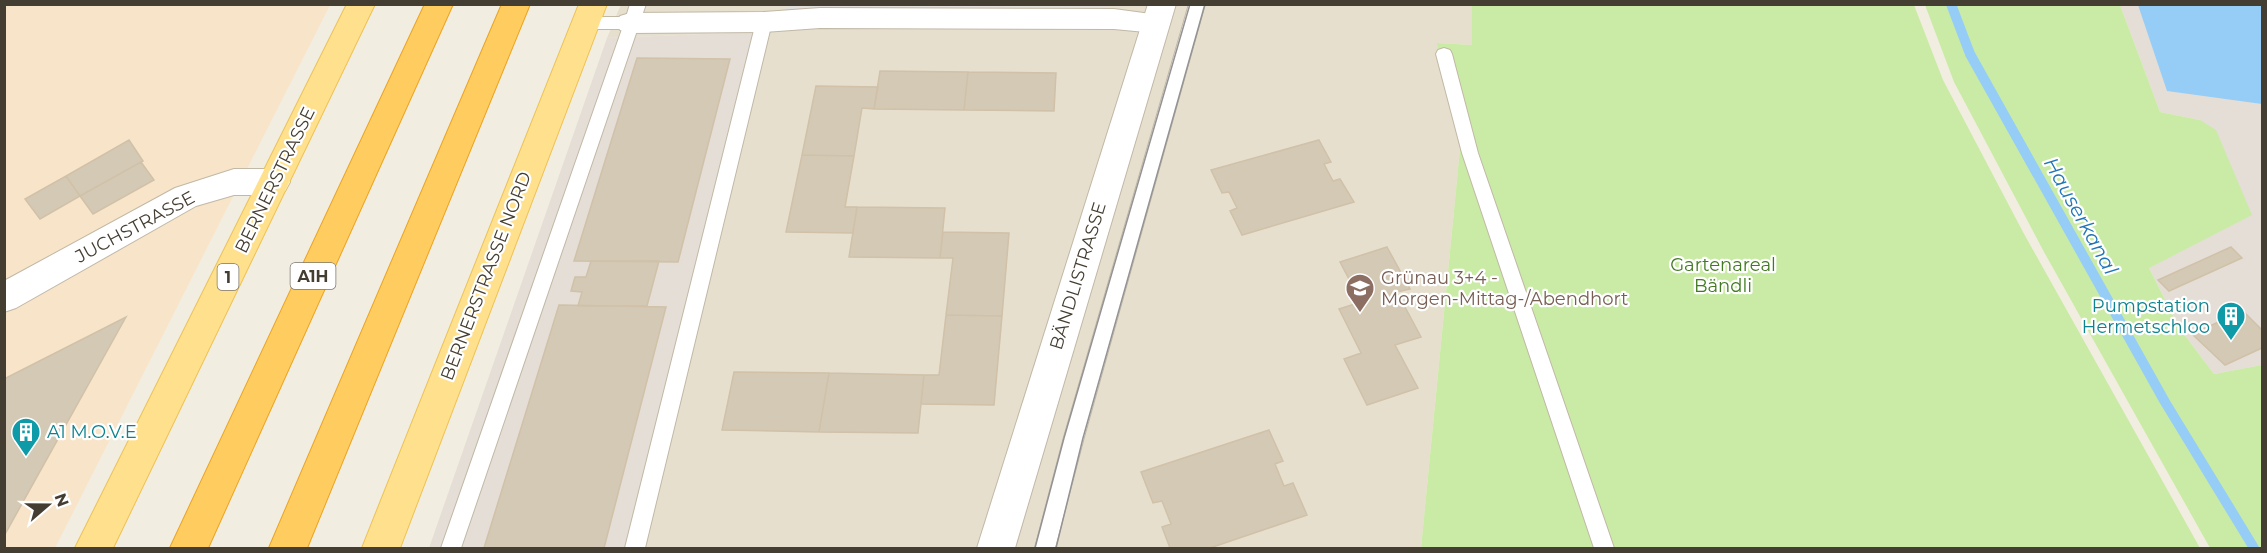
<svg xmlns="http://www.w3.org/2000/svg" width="2267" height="553" font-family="Montserrat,sans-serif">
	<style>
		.residential { fill: #e7dfce }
		.commercial { fill: #f8e4c8 }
		.industrial { fill: #e4ded6 }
		.green { fill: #caeba5 }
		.parking { fill: #e2dfda }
		.water { fill: #96cdf7 }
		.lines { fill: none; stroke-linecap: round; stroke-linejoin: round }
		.stream { stroke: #96cdf7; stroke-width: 10 }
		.building { fill: #d4c9b5; stroke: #d0c1a8; stroke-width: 1.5 }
		.service-casing { stroke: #c1b8a6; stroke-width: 2 }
		.minor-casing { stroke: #c1b8a6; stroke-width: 2 }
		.tertiary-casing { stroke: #c1b8a6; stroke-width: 2 }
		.primary-casing { stroke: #eec253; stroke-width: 2 }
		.motorway-casing { stroke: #eba422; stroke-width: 2 }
		.service { fill: #fff; fill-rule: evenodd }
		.minor { fill: #fff; fill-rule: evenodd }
		.tertiary { fill: #fff; fill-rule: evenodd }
		.primary { fill: #ffe08d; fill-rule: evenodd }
		.motorway { fill: #ffcc5f; fill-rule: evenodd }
		.tram { stroke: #939393; stroke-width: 1.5 }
		.labels { text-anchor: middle; stroke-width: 4.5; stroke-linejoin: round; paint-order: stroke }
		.shield { fill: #fff; stroke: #7c776f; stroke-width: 1.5 }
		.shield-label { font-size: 16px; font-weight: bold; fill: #443d31 }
		.street-label { font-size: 18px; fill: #443d31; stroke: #fff }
		.park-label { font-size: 18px; fill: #417a20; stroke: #fff }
		.education-label { font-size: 18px; fill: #785e54; stroke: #fff; text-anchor: start }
		.culture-label { font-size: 18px; fill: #0d838f; stroke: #fff; text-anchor: end }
		.water-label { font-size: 20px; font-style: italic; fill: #2276b8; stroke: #fff }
	</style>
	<rect width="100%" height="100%" fill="#f2ede1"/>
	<!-- residential -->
	<path class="residential" d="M 621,4 L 1472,5 L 1472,45 L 1438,43 L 1460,149 L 1421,548 L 625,548 L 753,32 L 607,38 Z"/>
	<!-- commercial -->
	<path class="commercial" d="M 4,5 L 330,5 L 55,548 L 5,548 Z"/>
	<!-- industrial -->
	<path class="industrial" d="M 2120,5 L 2262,5 L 2262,365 L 2214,374 L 2180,329 L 2149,268 L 2200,120 L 2160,112 Z
		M 753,32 L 625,548 L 429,548 L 607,38 Z"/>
	<!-- green -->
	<path class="green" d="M 1472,4 L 1914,5 L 1943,80 L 2023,232 L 2200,548 L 1421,548 L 1460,149 L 1437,43 L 1472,45 Z
		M 1925,5 L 2120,5 L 2160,112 L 2200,120 L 2216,130 L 2252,215 L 2149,268 L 2180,329 L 2214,374 L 2262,365 L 2262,548 L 2210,548 L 2044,252 L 1954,82 Z"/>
	<!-- parking -->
	<path class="parking" d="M 787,4 L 1108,4 L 1108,10 L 786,10 Z"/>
	<!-- water -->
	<path class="water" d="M 2138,5 L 2262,5 L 2262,104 L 2167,91 Z"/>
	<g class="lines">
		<!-- stream -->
		<path class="stream" d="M 1951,4 L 1970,54 L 2165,402 L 2254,548"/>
	</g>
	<!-- building -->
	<path class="building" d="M 637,58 L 730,59 L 678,262 L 574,261 Z
		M 880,71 L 968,72 L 964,110 L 874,109 Z
		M 968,72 L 1056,73 L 1054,111 L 964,110 Z
		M 816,86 L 878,87 L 874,109 L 862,108 L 854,156 L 802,155 Z
		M 129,140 L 143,161 L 80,196 L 66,176 Z
		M 1319,140 L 1331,162 L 1324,164 L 1333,181 L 1340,179 L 1354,202 L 1242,235 L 1230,211 L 1237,208 L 1229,192 L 1222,193 L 1211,170 Z
		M 802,155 L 854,156 L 845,207 L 857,207 L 853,233 L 786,232 Z
		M 141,162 L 154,180 L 93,214 L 80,196 Z
		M 66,176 L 80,196 L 40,219 L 25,199 Z
		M 857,207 L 945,208 L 940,258 L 849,257 Z
		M 943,232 L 1009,233 L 1002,316 L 946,315 L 953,258 L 940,258 Z
		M 1387,247 L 1410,289 L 1397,292 L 1421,337 L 1395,345 L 1418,388 L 1367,405 L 1344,359 L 1361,353 L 1339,309 L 1361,302 L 1340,262 Z
		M 2231,247 L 2242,258 L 2169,291 L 2158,280 Z
		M 591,261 L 659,261 L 647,306 L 578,306 L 582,292 L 571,291 L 575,277 L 586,277 Z
		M 559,305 L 666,307 L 604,548 L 484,548 Z
		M 2243,311 L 2262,330 L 2262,348 L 2225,365 L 2192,334 Z
		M 946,315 L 1002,316 L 994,405 L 921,404 L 924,375 L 939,375 Z
		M 126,317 L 4,536 L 4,379 Z
		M 734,372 L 829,373 L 819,432 L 722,430 Z
		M 829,373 L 924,375 L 918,433 L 819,432 Z
		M 1269,430 L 1283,461 L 1275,464 L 1284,486 L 1293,483 L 1307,515 L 1210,548 L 1170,548 L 1162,527 L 1171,524 L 1162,501 L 1153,503 L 1141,472 Z"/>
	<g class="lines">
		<!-- service casing -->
		<g class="service-casing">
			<path id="service" d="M 630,4 L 646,4 L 461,548 L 441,548 L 622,29 L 585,29 L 579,27 L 577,23 L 579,19 L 585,17 L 626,17 Z
				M 1189,4 L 1205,4 L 1084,437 L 1055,548 L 1035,548 L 1064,437 Z
				M 764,16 L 770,18 L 772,22 L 645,548 L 625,548 L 756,22 L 758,18 Z
				M 1444,48 L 1450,50 L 1452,54 L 1478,153 L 1614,548 L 1594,548 L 1462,153 L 1436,54 L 1438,50 Z"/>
		</g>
		<!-- minor casing -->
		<g class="minor-casing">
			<path id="minor" d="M 820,8 L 1114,9 L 1166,16 L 1170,23 L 1166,30 L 1156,33 L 1114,29 L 820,28 L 764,32 L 630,33 L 620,30 L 616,23 L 620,16 L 630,13 L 764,12 Z
				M 234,169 L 274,169 L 285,173 L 290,182 L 285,191 L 274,195 L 234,195 L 196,206 L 16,308 L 4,312 L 4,281 L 175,188 Z"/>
		</g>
		<!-- tertiary casing -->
		<g class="tertiary-casing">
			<path id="tertiary" d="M 1148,4 L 1176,4 L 1015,548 L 977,548 Z"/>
		</g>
		<!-- primary casing -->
		<g class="primary-casing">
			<path id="primary" d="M 347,4 L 375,4 L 113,548 L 75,548 Z
				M 579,4 L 607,4 L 400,548 L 362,548 Z"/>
		</g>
		<!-- motorway casing -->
		<g class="motorway-casing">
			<path id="motorway" d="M 425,4 L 453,4 L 208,548 L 170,548 Z
				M 502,4 L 530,4 L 307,548 L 269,548 Z"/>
		</g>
		<!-- service -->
		<use href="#service" class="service"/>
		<!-- minor -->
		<use href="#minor" class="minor"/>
		<!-- tertiary -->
		<use href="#tertiary" class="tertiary"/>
		<!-- primary -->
		<use href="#primary" class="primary"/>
		<!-- motorway -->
		<use href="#motorway" class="motorway"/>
		<!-- tram -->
		<path class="tram" d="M 1035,548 L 1064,438 L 1190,4
			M 1056,548 L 1083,438 L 1205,4"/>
	</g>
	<!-- icons -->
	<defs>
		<g id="school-pin" transform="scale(1.5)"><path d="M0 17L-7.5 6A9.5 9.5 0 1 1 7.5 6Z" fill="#8d6e63" stroke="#fff"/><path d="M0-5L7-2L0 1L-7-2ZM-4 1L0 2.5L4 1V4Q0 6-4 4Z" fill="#fff"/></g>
		<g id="building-pin" transform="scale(1.5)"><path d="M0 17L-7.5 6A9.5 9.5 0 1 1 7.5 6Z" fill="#0f9aa8" stroke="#fff"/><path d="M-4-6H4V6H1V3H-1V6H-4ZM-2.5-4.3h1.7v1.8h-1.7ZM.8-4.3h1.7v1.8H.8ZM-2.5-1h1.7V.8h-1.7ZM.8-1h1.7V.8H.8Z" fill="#fff"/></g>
	</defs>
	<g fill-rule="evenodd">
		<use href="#school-pin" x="1360" y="288"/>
		<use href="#building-pin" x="2231" y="316"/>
		<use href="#building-pin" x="26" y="432"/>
	</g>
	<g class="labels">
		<!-- shield labels -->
		<g class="shield">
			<rect x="290.5" y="263" width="45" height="26" rx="4.5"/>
			<rect x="217.5" y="264" width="21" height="26" rx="4.5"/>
		</g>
		<g class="shield-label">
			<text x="313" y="282">A1H</text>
			<text x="228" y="283">1</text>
		</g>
		<!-- street labels -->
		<g class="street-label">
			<text transform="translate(275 180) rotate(-64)" y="6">BERNERSTRASSE</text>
			<text transform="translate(135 227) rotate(-28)" y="6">JUCHSTRASSE</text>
			<text transform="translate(486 276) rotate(-69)" y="6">BERNERSTRASSE NORD</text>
			<text transform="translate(1078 276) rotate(-73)" y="6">BÄNDLISTRASSE</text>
		</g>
		<!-- park labels -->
		<g class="park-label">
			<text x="1723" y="271">Gartenareal<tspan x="1723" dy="21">Bändli</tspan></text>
		</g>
		<!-- education labels -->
		<g class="education-label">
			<text x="1381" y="284">Grünau 3+4 -<tspan x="1381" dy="21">Morgen-Mittag-/Abendhort</tspan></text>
		</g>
		<!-- culture labels -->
		<g class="culture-label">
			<text x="2210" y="312">Pumpstation<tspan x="2210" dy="21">Hermetschloo</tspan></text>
			<text x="47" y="438" text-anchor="start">A1 M.O.V.E</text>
		</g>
		<!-- water labels -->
		<g class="water-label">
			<text transform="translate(2081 216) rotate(61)" y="7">Hauserkanal</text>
		</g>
	</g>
	<!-- border -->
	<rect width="2267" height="553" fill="none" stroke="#443d31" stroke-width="12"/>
	<!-- north arrow -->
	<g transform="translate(48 505) rotate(70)" stroke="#ffffff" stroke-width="4.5" paint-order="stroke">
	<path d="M0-4.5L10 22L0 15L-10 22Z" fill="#443d31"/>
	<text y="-9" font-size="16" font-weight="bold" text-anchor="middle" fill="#443d31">N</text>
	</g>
</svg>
